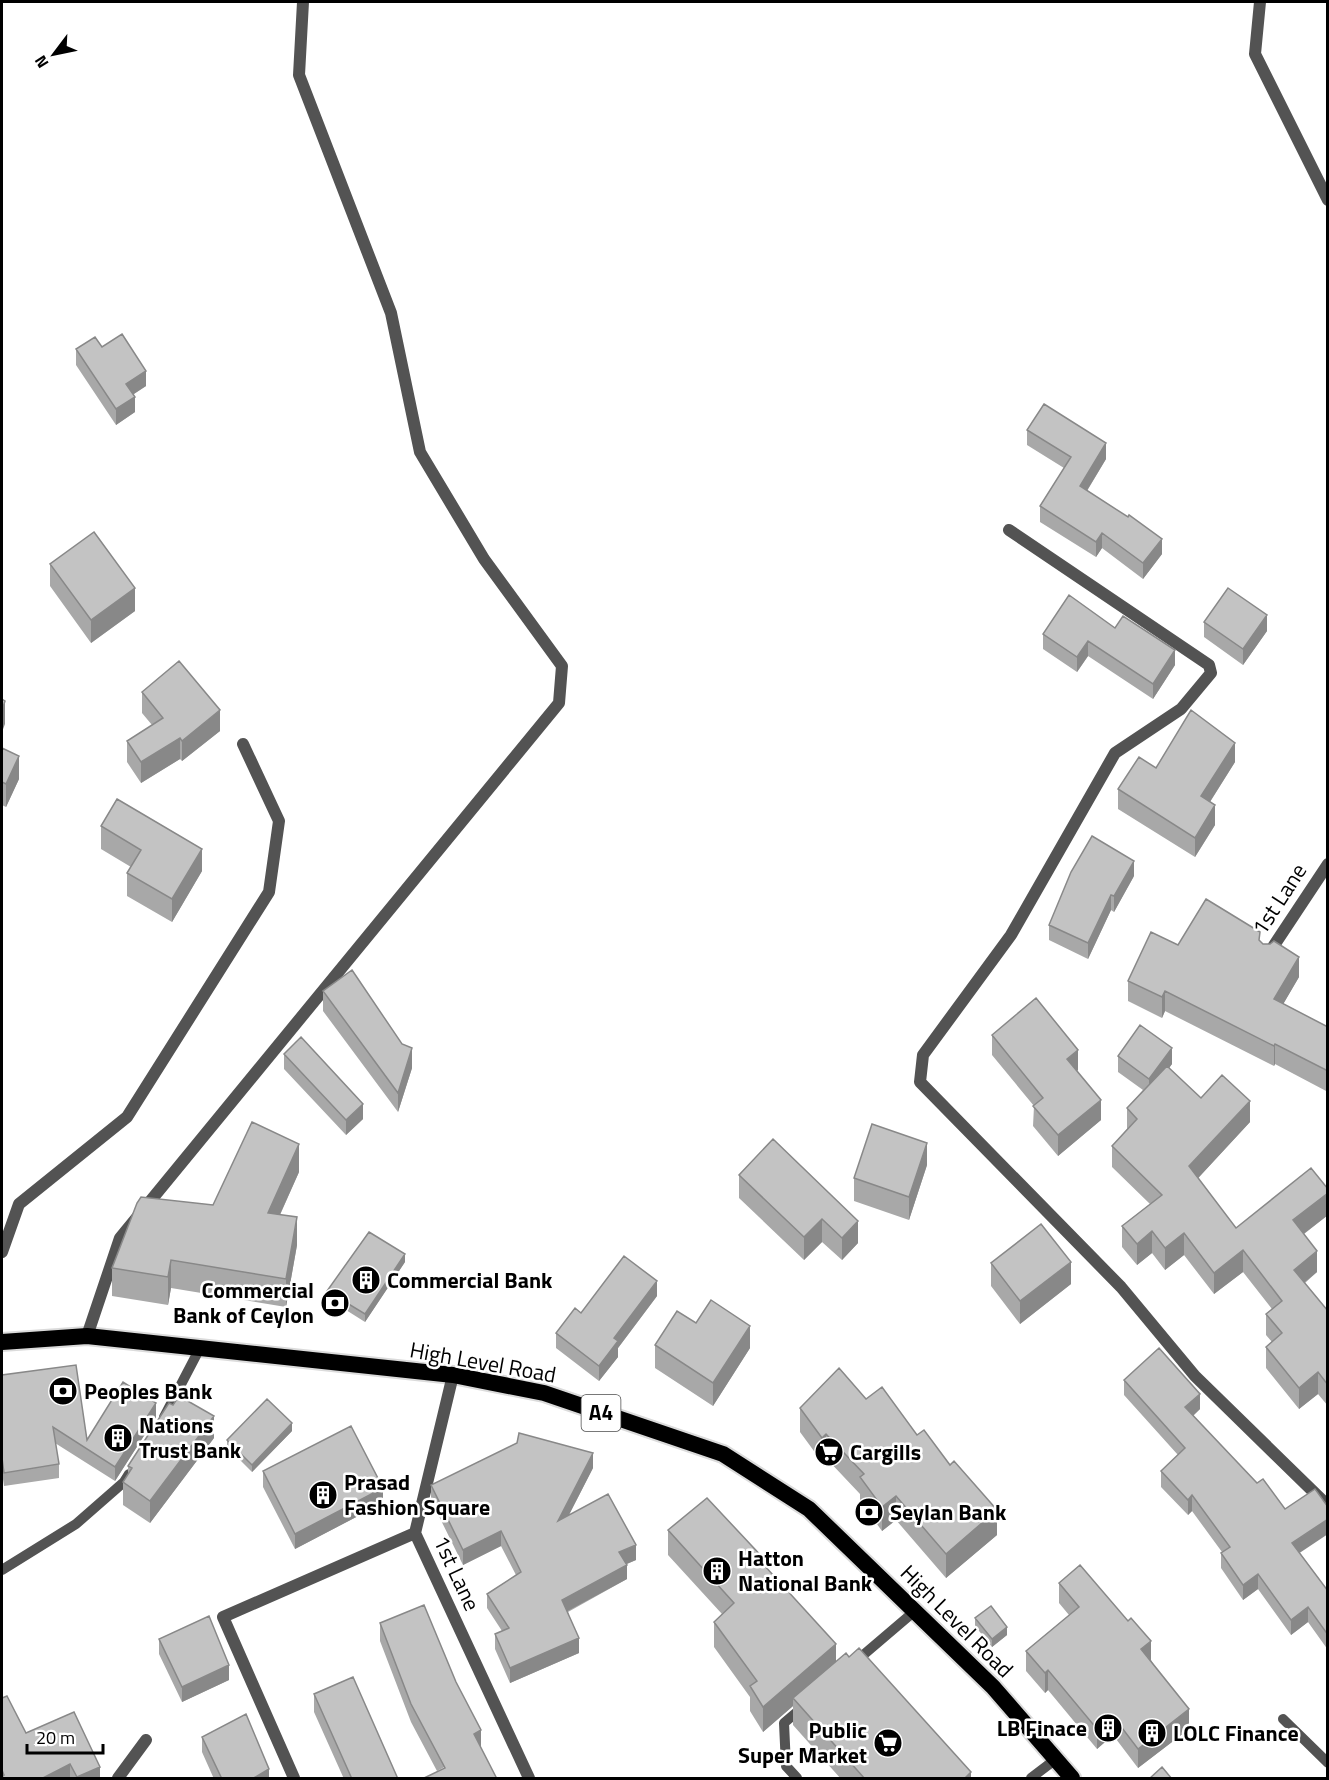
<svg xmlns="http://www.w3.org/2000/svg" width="1329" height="1780" font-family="'Titillium Web',sans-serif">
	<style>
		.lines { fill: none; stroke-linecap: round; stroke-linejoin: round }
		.trunk-casing { stroke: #dbdbdb; stroke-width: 20 }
		.service { stroke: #535353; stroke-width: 10 }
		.minor { stroke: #535353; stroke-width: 12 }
		.trunk { stroke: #000; stroke-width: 16 }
		.wall { fill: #a8a8a8 }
		.shaded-wall { fill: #888 }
		.building { fill: #c3c3c3; stroke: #888; stroke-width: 1.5 }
		.labels { text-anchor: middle; stroke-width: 5; stroke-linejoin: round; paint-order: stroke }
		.shield { fill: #fff; stroke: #4c4c4c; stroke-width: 1.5 }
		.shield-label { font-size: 21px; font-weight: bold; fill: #000 }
		.street-label { font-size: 22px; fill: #000; stroke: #fff }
		.poi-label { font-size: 22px; font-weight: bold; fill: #000; stroke: #fff; text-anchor: start }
	</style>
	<rect width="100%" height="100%" fill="#fff"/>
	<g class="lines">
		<!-- trunk casing -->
		<g class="trunk-casing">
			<path id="trunk" d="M 2,1342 L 87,1336 L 453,1375 L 544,1393 L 723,1454 L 809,1509 L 993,1687 L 1072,1778"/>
		</g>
		<!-- service -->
		<path class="service" d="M 164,1417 L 200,1348
			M 2,1570 L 76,1524 L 124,1482 L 129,1474
			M 855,1662 L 916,1610
			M 1283,1719 L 1328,1763
			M 797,1778 L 786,1766 L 784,1723 L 804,1706
			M 1031,1778 L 1056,1759"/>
		<!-- minor -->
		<path class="minor" d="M 1260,2 L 1255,54 L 1328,200
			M 1009,530 L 1209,665 L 1211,673 L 1181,709 L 1115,753 L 1011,935 L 923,1055 L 920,1082 L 1121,1287 L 1195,1376 L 1328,1506
			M 1267,956 L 1328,864
			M 2,1252 L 19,1204 L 127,1117 L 269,892 L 279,821 L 243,744
			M 87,1336 L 120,1238 L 559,703 L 562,666 L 484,559 L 420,452 L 391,313 L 299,75 L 303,2
			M 453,1375 L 415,1533 L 529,1778
			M 118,1778 L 146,1740
			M 294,1778 L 223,1617 L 415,1533"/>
		<!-- trunk -->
		<use href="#trunk" class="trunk"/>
	</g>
	<!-- wall -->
	<path class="wall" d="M 102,347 L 146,386 L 134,394 L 135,412 L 116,425 L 76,365 L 76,349 Z
		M 1027,430 L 1106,459 L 1087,491 L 1162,554 L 1143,579 L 1102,548 L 1096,557 L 1040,522 L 1040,506 L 1064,468 L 1027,445 Z
		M 50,564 L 135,611 L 91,643 L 50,586 Z
		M 1204,622 L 1267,631 L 1243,665 L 1204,637 Z
		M 1115,628 L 1175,665 L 1153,699 L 1088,656 L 1077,672 L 1043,649 L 1043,634 Z
		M 142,692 L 220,731 L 182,761 L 180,759 L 141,783 L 127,762 L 127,741 L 152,725 L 142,713 Z
		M 2,748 L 19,779 L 6,807 L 2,805 Z
		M 1235,762 L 1210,802 L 1215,825 L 1195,857 L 1118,809 L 1118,789 L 1156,768 Z
		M 101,826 L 202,871 L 172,922 L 127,896 L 127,873 L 131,867 L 101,849 Z
		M 1134,876 L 1114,912 L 1111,910 L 1088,959 L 1049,940 L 1049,925 Z
		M 1260,941 L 1299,977 L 1283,1004 L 1328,1027 L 1328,1092 L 1275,1064 L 1274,1066 L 1165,1011 L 1162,1018 L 1128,1001 L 1128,981 L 1178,945 Z
		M 323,991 L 412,1068 L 398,1112 L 323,1011 Z
		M 992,1035 L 1078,1070 L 1077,1071 L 1101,1120 L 1058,1156 L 1033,1126 L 1034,1106 L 992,1055 Z
		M 284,1054 L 363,1119 L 346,1135 L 284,1069 Z
		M 1118,1056 L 1172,1064 L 1169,1068 L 1201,1098 L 1250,1122 L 1198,1178 L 1236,1228 L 1328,1189 L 1328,1215 L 1304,1234 L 1317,1272 L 1305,1283 L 1328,1311 L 1328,1406 L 1318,1394 L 1299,1409 L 1266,1368 L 1266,1347 L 1272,1342 L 1266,1335 L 1266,1314 L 1272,1309 L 1243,1272 L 1214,1294 L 1184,1255 L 1165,1270 L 1152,1253 L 1137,1265 L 1122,1247 L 1122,1226 L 1150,1204 L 1112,1167 L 1112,1146 L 1127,1129 L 1127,1108 L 1143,1090 L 1118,1072 Z
		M 773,1139 L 858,1243 L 842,1260 L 822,1242 L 804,1260 L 739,1198 L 739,1175 Z
		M 927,1165 L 909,1220 L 854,1201 L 854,1178 Z
		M 299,1172 L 280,1215 L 297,1245 L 286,1307 L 171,1288 L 168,1305 L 112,1296 L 112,1268 L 213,1205 Z
		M 405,1262 L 365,1322 L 327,1298 L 327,1291 Z
		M 991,1263 L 1071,1284 L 1020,1324 L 991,1286 Z
		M 657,1296 L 618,1348 L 618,1357 L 599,1381 L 556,1348 L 556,1333 L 581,1313 Z
		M 696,1323 L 750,1348 L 713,1406 L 655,1368 L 655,1345 Z
		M 2,1375 L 87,1440 L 156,1417 L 115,1481 L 55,1443 L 59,1464 L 59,1478 L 4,1486 L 2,1472 Z
		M 1124,1380 L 1200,1409 L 1193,1416 L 1300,1553 L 1328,1591 L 1328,1650 L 1308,1622 L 1291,1635 L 1258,1589 L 1243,1600 L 1221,1568 L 1221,1553 L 1222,1552 L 1192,1511 L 1188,1515 L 1161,1487 L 1161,1471 L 1178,1455 L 1124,1395 Z
		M 866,1399 L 917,1435 L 997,1535 L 946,1578 L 896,1520 L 882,1531 L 860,1501 L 860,1494 L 826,1458 L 822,1462 L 800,1432 L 800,1408 Z
		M 292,1431 L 252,1472 L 227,1447 L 227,1440 Z
		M 214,1438 L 150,1523 L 123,1505 L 123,1482 L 128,1474 L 128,1466 Z
		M 593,1468 L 569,1515 L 636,1560 L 627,1564 L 627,1579 L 568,1612 L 579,1653 L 510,1683 L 495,1649 L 495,1634 L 502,1631 L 487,1608 L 487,1594 L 516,1575 L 501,1546 L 463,1565 L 431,1500 L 431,1485 Z
		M 263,1471 L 383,1503 L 295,1549 L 263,1487 Z
		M 668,1530 L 766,1567 L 836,1662 L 971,1779 L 841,1779 L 793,1725 L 793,1706 L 763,1732 L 750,1711 L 750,1697 L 714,1647 L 714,1622 L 722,1614 L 668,1555 Z
		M 1059,1583 L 1151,1660 L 1189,1729 L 1138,1768 L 1113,1735 L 1097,1749 L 1048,1690 L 1045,1693 L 1026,1671 L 1026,1651 L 1069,1615 L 1059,1603 Z
		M 975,1618 L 1007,1635 L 992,1647 L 975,1626 Z
		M 380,1623 L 481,1748 L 437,1771 L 411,1722 L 380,1641 Z
		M 159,1639 L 229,1680 L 182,1702 L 159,1654 Z
		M 314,1694 L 398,1779 L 344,1779 L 314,1712 Z
		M 2,1698 L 26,1733 L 100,1779 L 2,1779 Z
		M 202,1737 L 269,1779 L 214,1779 L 202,1752 Z"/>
	<!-- shaded-wall -->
	<path class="shaded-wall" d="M 146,371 L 146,386 L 126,399 L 126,384 Z
		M 135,397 L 135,412 L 116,425 L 116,409 Z
		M 1106,443 L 1106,459 L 1080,502 L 1080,486 Z
		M 1102,533 L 1102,548 L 1096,557 L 1096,542 Z
		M 1162,539 L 1162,554 L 1143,579 L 1143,563 Z
		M 135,588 L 135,611 L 91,643 L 91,620 Z
		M 1267,615 L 1267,631 L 1243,665 L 1243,649 Z
		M 1088,641 L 1088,656 L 1077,672 L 1077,657 Z
		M 1175,650 L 1175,665 L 1153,699 L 1153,684 Z
		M 5,701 L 5,724 L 2,732 L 2,710 Z
		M 220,710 L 220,731 L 182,761 L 182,741 Z
		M 180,738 L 180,759 L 141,783 L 141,762 Z
		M 1235,743 L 1235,762 L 1201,816 L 1201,796 Z
		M 19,756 L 19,779 L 6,807 L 6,784 Z
		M 1215,805 L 1215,825 L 1195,857 L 1195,838 Z
		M 202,849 L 202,871 L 172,922 L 172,899 Z
		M 1134,861 L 1134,876 L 1114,912 L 1114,896 Z
		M 1111,895 L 1111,910 L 1088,959 L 1088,943 Z
		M 1299,957 L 1299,977 L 1274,1020 L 1274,999 Z
		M 1165,991 L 1165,1011 L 1162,1018 L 1162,997 Z
		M 1275,1044 L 1275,1064 L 1274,1066 L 1274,1046 Z
		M 412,1048 L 412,1068 L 398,1112 L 398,1093 Z
		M 1172,1048 L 1172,1064 L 1149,1095 L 1149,1079 Z
		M 1078,1050 L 1078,1070 L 1067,1079 L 1067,1059 Z
		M 1101,1100 L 1101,1120 L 1058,1156 L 1058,1135 Z
		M 1250,1101 L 1250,1122 L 1189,1188 L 1189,1166 Z
		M 363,1104 L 363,1119 L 346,1135 L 346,1120 Z
		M 927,1143 L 927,1165 L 909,1220 L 909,1197 Z
		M 299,1144 L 299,1172 L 268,1241 L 268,1213 Z
		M 1328,1193 L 1328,1215 L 1293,1242 L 1293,1220 Z
		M 297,1217 L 297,1245 L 286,1307 L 286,1279 Z
		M 822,1219 L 822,1242 L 804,1260 L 804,1237 Z
		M 858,1221 L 858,1243 L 842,1260 L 842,1238 Z
		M 1152,1231 L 1152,1253 L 1137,1265 L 1137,1244 Z
		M 1184,1233 L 1184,1255 L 1165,1270 L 1165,1248 Z
		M 1243,1250 L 1243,1272 L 1214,1294 L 1214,1273 Z
		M 1317,1251 L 1317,1272 L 1294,1291 L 1294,1270 Z
		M 405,1254 L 405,1262 L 365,1322 L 365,1314 Z
		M 171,1260 L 171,1288 L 168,1305 L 168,1277 Z
		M 1071,1262 L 1071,1284 L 1020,1324 L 1020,1301 Z
		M 657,1281 L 657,1296 L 618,1348 L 618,1357 L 599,1381 L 599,1366 L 614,1338 Z
		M 750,1326 L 750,1348 L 713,1406 L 713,1383 Z
		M 1318,1372 L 1318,1394 L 1299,1409 L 1299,1388 Z
		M 1200,1394 L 1200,1409 L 1185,1423 L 1185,1407 Z
		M 156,1403 L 156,1417 L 115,1481 L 115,1467 Z
		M 214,1416 L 214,1438 L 150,1523 L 150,1501 Z
		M 292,1423 L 292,1431 L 252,1472 L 252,1465 Z
		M 826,1434 L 826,1458 L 822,1462 L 822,1438 Z
		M 593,1453 L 593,1468 L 558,1536 L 558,1521 Z
		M 383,1488 L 383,1503 L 295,1549 L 295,1534 Z
		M 1192,1495 L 1192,1511 L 1188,1515 L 1188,1500 Z
		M 896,1496 L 896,1520 L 882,1531 L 882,1507 Z
		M 997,1510 L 997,1535 L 946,1578 L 946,1554 Z
		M 1328,1519 L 1328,1534 L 1292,1558 L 1292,1543 Z
		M 501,1531 L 501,1546 L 463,1565 L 463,1550 Z
		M 636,1545 L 636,1560 L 619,1567 L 619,1552 Z
		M 627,1565 L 627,1579 L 562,1614 L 562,1600 Z
		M 1258,1574 L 1258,1589 L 1243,1600 L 1243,1585 Z
		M 1308,1607 L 1308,1622 L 1291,1635 L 1291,1620 Z
		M 1007,1627 L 1007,1635 L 992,1647 L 992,1639 Z
		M 579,1638 L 579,1653 L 510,1683 L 510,1668 Z
		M 1151,1641 L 1151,1661 L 1141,1649 Z
		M 836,1644 L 836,1669 L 793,1698 L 793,1706 L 763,1732 L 763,1707 Z
		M 229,1665 L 229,1680 L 182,1702 L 182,1687 Z
		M 1048,1670 L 1048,1690 L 1045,1693 L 1045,1673 Z
		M 1189,1709 L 1189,1729 L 1138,1768 L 1138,1749 Z
		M 1113,1716 L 1113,1735 L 1097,1749 L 1097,1729 Z
		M 481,1730 L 481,1748 L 474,1734 Z
		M 70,1764 L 70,1779 L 41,1779 Z
		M 100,1767 L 100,1779 L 77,1779 L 77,1777 Z
		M 269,1769 L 269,1779 L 252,1779 Z
		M 971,1772 L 971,1779 L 964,1779 Z"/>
	<!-- building -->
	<path class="building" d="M 122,334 L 146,371 L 126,384 L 135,397 L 116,409 L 76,349 L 95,337 L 102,347 Z
		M 1044,404 L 1106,443 L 1080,486 L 1128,517 L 1129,515 L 1162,539 L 1143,563 L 1102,533 L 1096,542 L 1040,506 L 1071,457 L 1027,430 Z
		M 94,532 L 135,588 L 91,620 L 50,564 Z
		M 1228,588 L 1267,615 L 1243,649 L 1204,622 Z
		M 1069,595 L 1115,628 L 1123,616 L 1175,650 L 1153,684 L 1088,641 L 1077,657 L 1043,634 Z
		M 179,661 L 220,710 L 182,741 L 180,738 L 141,762 L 127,741 L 163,718 L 142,692 Z
		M 2,699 L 5,701 L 2,710 Z
		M 1191,710 L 1235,743 L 1201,796 L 1215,805 L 1195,838 L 1118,789 L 1139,757 L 1156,768 Z
		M 2,748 L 19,756 L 6,784 L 2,782 Z
		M 117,799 L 202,849 L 172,899 L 127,873 L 141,850 L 101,826 Z
		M 1092,836 L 1134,861 L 1114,896 L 1111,895 L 1088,943 L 1049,925 L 1071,872 Z
		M 1206,899 L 1260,932 L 1259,940 L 1263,944 L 1270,944 L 1274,941 L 1299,957 L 1274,999 L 1328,1027 L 1328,1071 L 1275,1044 L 1274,1046 L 1165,991 L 1162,997 L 1128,981 L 1151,932 L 1178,945 Z
		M 352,970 L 402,1044 L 412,1048 L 398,1093 L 323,991 Z
		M 1036,998 L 1078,1050 L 1067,1059 L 1101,1100 L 1058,1135 L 1033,1106 L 1043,1098 L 992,1035 Z
		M 1140,1025 L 1172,1048 L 1149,1079 L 1118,1056 Z
		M 301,1037 L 363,1104 L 346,1120 L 284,1054 Z
		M 1167,1066 L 1201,1098 L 1222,1075 L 1250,1101 L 1189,1166 L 1236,1228 L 1311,1168 L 1328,1189 L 1328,1193 L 1293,1220 L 1317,1251 L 1294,1270 L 1328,1311 L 1328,1385 L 1318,1372 L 1299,1388 L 1266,1347 L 1282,1333 L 1266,1314 L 1282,1301 L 1243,1250 L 1214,1273 L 1184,1233 L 1165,1248 L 1152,1231 L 1137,1244 L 1122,1226 L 1162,1195 L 1112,1146 L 1137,1119 L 1127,1108 Z
		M 252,1122 L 299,1144 L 268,1213 L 297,1217 L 286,1279 L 171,1260 L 168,1277 L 112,1268 L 137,1203 L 141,1197 L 213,1205 Z
		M 872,1124 L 927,1143 L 909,1197 L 854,1178 Z
		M 773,1139 L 858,1221 L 842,1238 L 822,1219 L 804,1237 L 739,1175 Z
		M 1041,1224 L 1071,1262 L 1020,1301 L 991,1263 Z
		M 369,1232 L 405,1254 L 365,1314 L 327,1291 Z
		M 624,1256 L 657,1281 L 614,1338 L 618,1341 L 599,1366 L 556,1333 L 575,1308 L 581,1313 Z
		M 711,1300 L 750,1326 L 713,1383 L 655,1345 L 677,1311 L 696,1323 Z
		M 1159,1348 L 1200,1394 L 1185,1407 L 1257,1483 L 1263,1479 L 1285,1509 L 1315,1489 L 1318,1493 L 1328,1507 L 1328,1519 L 1292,1543 L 1328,1591 L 1328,1635 L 1308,1607 L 1291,1620 L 1258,1574 L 1243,1585 L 1221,1553 L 1230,1547 L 1192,1495 L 1188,1500 L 1161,1471 L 1185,1448 L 1124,1380 Z
		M 76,1365 L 87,1440 L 123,1382 L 156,1403 L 115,1467 L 53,1427 L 59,1464 L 4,1473 L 2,1458 L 2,1375 Z
		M 839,1368 L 866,1399 L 882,1387 L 917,1435 L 924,1430 L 950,1465 L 954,1461 L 997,1510 L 946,1554 L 896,1496 L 882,1507 L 860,1477 L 864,1474 L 826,1434 L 822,1438 L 800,1408 Z
		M 179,1396 L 214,1416 L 150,1501 L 123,1482 L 132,1468 L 128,1466 L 169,1403 L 173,1405 Z
		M 267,1399 L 292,1423 L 252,1465 L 227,1440 Z
		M 351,1426 L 383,1488 L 295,1534 L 263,1471 Z
		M 519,1433 L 593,1453 L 558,1521 L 608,1494 L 636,1545 L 619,1552 L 627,1565 L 562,1600 L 579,1638 L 510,1668 L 495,1634 L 509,1628 L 487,1594 L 521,1572 L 501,1531 L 463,1550 L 431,1485 L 517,1443 Z
		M 707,1498 L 766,1561 L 763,1564 L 836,1644 L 763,1707 L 750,1686 L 757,1681 L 714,1622 L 734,1603 L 668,1530 Z
		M 1080,1565 L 1128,1621 L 1131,1618 L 1151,1641 L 1141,1649 L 1189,1709 L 1138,1749 L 1113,1716 L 1097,1729 L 1048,1670 L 1045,1673 L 1026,1651 L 1079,1607 L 1059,1583 Z
		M 424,1605 L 456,1682 L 481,1730 L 474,1734 L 497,1779 L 422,1779 L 445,1768 L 411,1704 L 380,1623 Z
		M 991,1606 L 1007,1627 L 992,1639 L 975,1618 Z
		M 209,1616 L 229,1665 L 182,1687 L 159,1639 Z
		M 859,1648 L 971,1772 L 964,1779 L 865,1779 L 793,1698 L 846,1653 L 849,1657 Z
		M 353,1677 L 398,1779 L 352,1779 L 314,1694 Z
		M 7,1696 L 26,1733 L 74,1712 L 100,1767 L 77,1777 L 70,1764 L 41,1779 L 2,1779 L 2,1777 L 4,1775 L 2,1770 L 2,1698 Z
		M 246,1714 L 269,1769 L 252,1779 L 222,1779 L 202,1737 Z
		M 1162,1767 L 1172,1779 L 1149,1779 Z"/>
	<!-- icons -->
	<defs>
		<g id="building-disc" transform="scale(1.5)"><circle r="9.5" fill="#000" stroke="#fff"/><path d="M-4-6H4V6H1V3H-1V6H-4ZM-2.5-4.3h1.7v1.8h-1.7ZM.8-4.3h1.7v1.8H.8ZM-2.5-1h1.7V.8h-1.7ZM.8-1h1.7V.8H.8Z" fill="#fff"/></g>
		<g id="bank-disc" transform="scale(1.5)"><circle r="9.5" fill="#000" stroke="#fff"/><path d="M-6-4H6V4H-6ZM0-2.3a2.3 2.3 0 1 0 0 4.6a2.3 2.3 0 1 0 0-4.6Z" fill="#fff"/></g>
		<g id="supermarket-disc" transform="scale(1.5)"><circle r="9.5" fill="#000" stroke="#fff"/><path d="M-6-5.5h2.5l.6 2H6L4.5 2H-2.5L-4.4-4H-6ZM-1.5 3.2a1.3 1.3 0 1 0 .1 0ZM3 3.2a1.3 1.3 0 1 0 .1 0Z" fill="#fff"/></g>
	</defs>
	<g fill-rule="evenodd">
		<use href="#building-disc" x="366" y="1280"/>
		<use href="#bank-disc" x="335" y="1303"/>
		<use href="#bank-disc" x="63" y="1391"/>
		<use href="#building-disc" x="118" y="1438"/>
		<use href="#supermarket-disc" x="829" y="1452"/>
		<use href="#building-disc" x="323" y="1495"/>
		<use href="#bank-disc" x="869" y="1512"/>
		<use href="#building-disc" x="717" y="1571"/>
		<use href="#building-disc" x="1108" y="1728"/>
		<use href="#building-disc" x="1152" y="1733"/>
		<use href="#supermarket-disc" x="888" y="1743"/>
	</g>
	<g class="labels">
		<!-- shield labels -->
		<rect class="shield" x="581.5" y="1395" width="39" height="36" rx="4.5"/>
		<g class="shield-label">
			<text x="601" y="1420">A4</text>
		</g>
		<!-- street labels -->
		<g class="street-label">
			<text transform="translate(1279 899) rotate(-57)" y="8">1st Lane</text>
			<text transform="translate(483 1362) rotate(10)" y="8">High Level Road</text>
			<text transform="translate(457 1573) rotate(65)" y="8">1st Lane</text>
			<text transform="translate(957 1621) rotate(45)" y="8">High Level Road</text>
		</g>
		<!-- poi labels -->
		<g class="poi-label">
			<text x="387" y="1288">Commercial Bank</text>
			<text x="314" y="1298" text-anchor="end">Commercial<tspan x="314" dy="25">Bank of Ceylon</tspan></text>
			<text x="84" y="1399">Peoples Bank</text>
			<text x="139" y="1433">Nations<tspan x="139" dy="25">Trust Bank</tspan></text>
			<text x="850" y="1460">Cargills</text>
			<text x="344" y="1490">Prasad<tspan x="344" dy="25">Fashion Square</tspan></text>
			<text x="890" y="1520">Seylan Bank</text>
			<text x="738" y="1566">Hatton<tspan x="738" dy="25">National Bank</tspan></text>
			<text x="1087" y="1736" text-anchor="end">LB Finace</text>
			<text x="867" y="1738" text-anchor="end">Public<tspan x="867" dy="25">Super Market</tspan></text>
			<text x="1173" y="1741">LOLC Finance</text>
		</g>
	</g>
	<!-- border -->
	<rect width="1329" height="1780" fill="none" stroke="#000000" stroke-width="6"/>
	<!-- north arrow -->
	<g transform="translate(54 54) rotate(238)" stroke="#ffffff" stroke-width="4.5" paint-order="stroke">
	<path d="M0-4.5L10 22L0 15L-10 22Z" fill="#000000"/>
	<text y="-9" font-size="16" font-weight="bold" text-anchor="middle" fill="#000000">N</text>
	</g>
	<!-- scale -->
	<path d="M27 1744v9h76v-9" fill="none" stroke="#000000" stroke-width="3"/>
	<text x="36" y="1744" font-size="18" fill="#000000" stroke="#ffffff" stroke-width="4.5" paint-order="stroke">20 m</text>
</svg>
